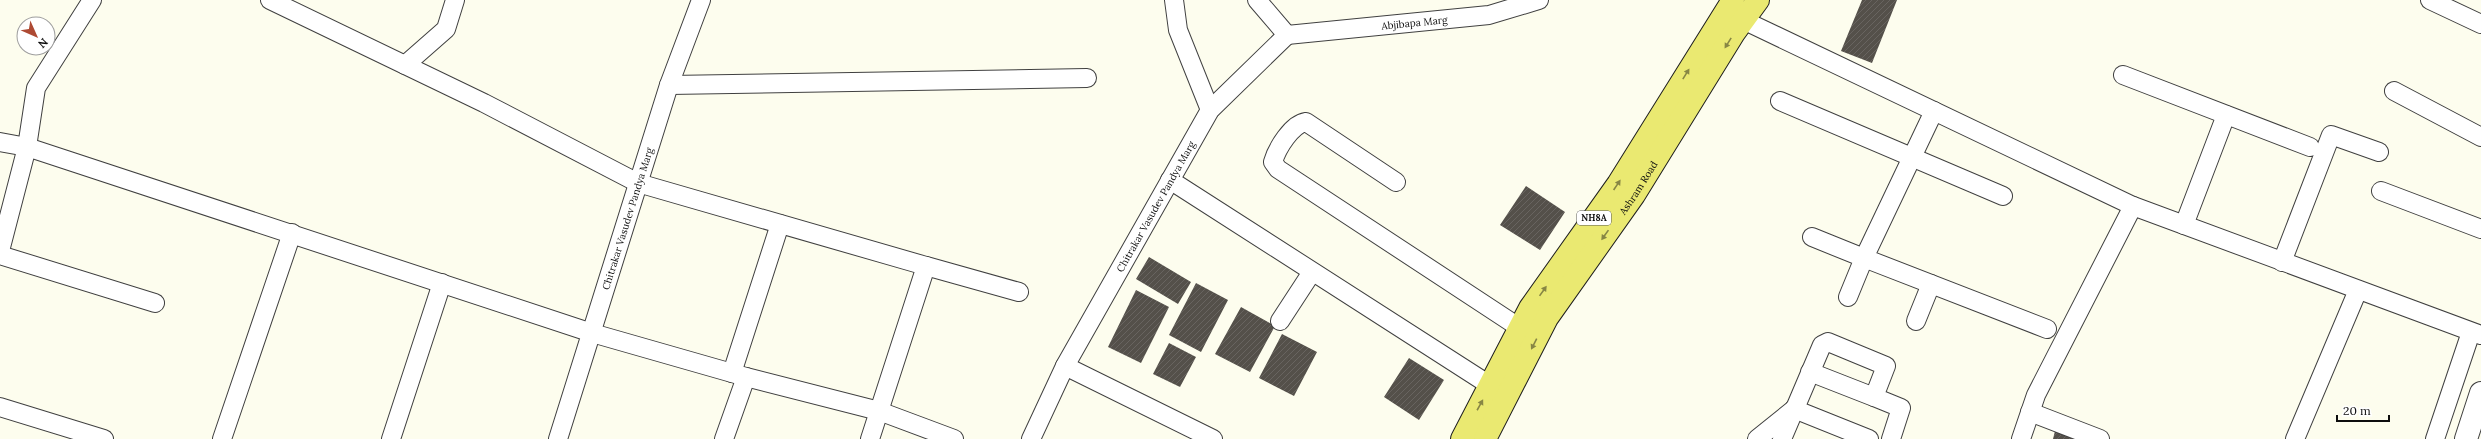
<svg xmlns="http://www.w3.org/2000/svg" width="2481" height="439" font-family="Lora,serif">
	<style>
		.building { fill: url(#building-hatch) }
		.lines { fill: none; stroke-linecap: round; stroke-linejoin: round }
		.minor-casing { stroke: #404040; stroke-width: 20 }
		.tertiary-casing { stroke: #404040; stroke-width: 24 }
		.primary-casing { stroke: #1e1e1e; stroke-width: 24 }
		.minor { stroke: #fff; stroke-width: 18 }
		.tertiary { stroke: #fff; stroke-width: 22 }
		.primary { stroke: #eae971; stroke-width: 22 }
		.oneway { fill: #878644 }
		.labels { text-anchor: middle; stroke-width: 4; stroke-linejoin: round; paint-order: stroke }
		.shield { fill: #fff; stroke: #565656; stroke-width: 1 }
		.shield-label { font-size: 9px; font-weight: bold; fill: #0d0d0d }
		.street-label { font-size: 10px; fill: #0d0d0d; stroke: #fff }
	</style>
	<defs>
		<pattern id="building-hatch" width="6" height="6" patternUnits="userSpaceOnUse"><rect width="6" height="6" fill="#54504a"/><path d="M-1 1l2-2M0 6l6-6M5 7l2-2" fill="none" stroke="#686460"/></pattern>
	</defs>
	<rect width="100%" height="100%" fill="#fdfdee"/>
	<!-- building -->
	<path class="building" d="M 1862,0 L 1897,0 L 1872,63 L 1841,51 Z
		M 1526,186 L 1565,212 L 1540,250 L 1500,225 Z
		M 1149,257 L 1191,282 L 1178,304 L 1136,279 Z
		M 1196,283 L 1228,300 L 1201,352 L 1169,335 Z
		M 1136,290 L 1169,307 L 1141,363 L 1108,347 Z
		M 1241,307 L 1275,326 L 1250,372 L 1215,354 Z
		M 1282,334 L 1317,352 L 1294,396 L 1259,378 Z
		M 1169,343 L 1196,357 L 1180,387 L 1153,374 Z
		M 1409,358 L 1444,380 L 1419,420 L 1384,397 Z
		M 2055,431 L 2074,439 L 2053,439 Z"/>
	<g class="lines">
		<!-- minor casing -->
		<g class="minor-casing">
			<g id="minor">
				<path d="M 270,0 L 484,103 L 638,183 L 926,266 L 870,439"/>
				<path d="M 1174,0 L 1178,30 L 1210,110"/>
				<path d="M 1257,0 L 1287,35"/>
				<path d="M 2430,0 L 2481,24"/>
				<path d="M 1743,20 L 2133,206 L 2481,335"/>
				<path id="s1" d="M 1287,35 L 1489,15 L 1539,0"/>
				<path d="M 405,65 L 446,29 L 455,0"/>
				<path d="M 2123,75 L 2310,147"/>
				<path d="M 669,85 L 1087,78"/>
				<path d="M 2394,91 L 2481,137"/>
				<path d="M 1780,101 L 2003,196"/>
				<path d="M 1934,111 L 1864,258 L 2047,329"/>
				<path d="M 0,142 L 27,147 L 592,333 L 746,377 L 879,411 L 954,439"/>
				<path d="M 1170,180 L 1491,386"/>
				<path d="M 1396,182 L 1306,122 C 1292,124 1277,148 1273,162 L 1278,169 L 1520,328"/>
				<path d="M 2381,191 L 2481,229"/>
				<path d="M 2184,225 L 2226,115"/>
				<path d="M 1812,237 L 1864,258 L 1848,297"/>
				<path d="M 0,251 L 27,147 L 36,88 L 92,0"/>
				<path d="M 0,255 L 155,303"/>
				<path d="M 2282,262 L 2331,135 L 2379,152"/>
				<path d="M 926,266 L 1019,292"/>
				<path d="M 1280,321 L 1312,272"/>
				<path d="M 1916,321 L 1931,284"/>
				<path d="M 1065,366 L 1213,439"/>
				<path d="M 1810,372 L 1874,397"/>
				<path d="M 732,373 L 780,224"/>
				<path d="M 0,407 L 104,439"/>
				<path d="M 1794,409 L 1869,439"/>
				<path d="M 2030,412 L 2100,439"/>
				<path d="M 222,439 L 292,233"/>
				<path d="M 391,439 L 442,283"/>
				<path id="s2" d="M 558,439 L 669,85 L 701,0"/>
				<path d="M 724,439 L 746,377"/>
				<path id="s3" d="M 1031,439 L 1065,366 L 1210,110 L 1287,35"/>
				<path d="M 1757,439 L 1793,410"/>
				<path d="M 1782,439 L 1822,345 L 1828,342 L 1886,366 L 1874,397 L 1901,408 L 1891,439"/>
				<path d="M 2021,439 L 2036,395 L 2133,206"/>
				<path d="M 2295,439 L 2358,290"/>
				<path d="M 2435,439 L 2471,332"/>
			</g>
		</g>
		<!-- tertiary casing -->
		<g class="tertiary-casing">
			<path id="tertiary" d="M 2466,439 L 2481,393"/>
		</g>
		<!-- primary casing -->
		<g class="primary-casing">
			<g id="primary">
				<path d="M 1462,439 L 1530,308 L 1618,184 L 1733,0"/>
				<path id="s4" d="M 1485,439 L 1547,318 L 1634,195 L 1734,33 L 1758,0"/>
			</g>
		</g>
		<!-- minor -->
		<use href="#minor" class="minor"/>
		<!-- tertiary -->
		<use href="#tertiary" class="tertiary"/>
		<!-- primary -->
		<use href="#primary" class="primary"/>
	</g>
	<!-- one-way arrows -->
	<defs><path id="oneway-solid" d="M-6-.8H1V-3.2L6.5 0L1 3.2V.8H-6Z"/></defs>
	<g class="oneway">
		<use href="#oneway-solid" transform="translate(1728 43) rotate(122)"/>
		<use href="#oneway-solid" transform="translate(1686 74) rotate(-58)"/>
		<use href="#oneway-solid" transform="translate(1617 185) rotate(-56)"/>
		<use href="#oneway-solid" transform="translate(1605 235) rotate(125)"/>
		<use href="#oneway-solid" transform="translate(1543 291) rotate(-55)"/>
		<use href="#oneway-solid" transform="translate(1534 344) rotate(117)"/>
		<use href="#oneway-solid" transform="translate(1480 405) rotate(-61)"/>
	</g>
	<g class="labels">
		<!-- shield labels -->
		<rect class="shield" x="1577" y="211" width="34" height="14" rx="3"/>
		<g class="shield-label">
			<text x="1594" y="221">NH8A</text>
		</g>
		<!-- street labels -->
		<g class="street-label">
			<text dy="4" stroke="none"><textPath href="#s1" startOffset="128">Abjibapa Marg</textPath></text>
			<text dy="4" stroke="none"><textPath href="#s4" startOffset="295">Ashram Road</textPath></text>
			<text dy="4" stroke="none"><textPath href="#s3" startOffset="264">Chitrakar Vasudev Pandya Marg</textPath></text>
			<text dy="4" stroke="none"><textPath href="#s2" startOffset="231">Chitrakar Vasudev Pandya Marg</textPath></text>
		</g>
	</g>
	<!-- north arrow -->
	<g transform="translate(36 36) rotate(135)"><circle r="19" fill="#ffffff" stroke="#9e9e9e"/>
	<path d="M0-3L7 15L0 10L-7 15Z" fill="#ae4a33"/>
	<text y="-6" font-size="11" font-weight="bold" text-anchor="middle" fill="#0d0d0d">N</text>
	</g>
	<!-- scale -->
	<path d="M2337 415v6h52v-6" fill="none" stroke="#0d0d0d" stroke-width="2"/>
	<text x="2343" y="415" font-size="12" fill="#0d0d0d" stroke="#ffffff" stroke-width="3" paint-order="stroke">20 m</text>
</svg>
